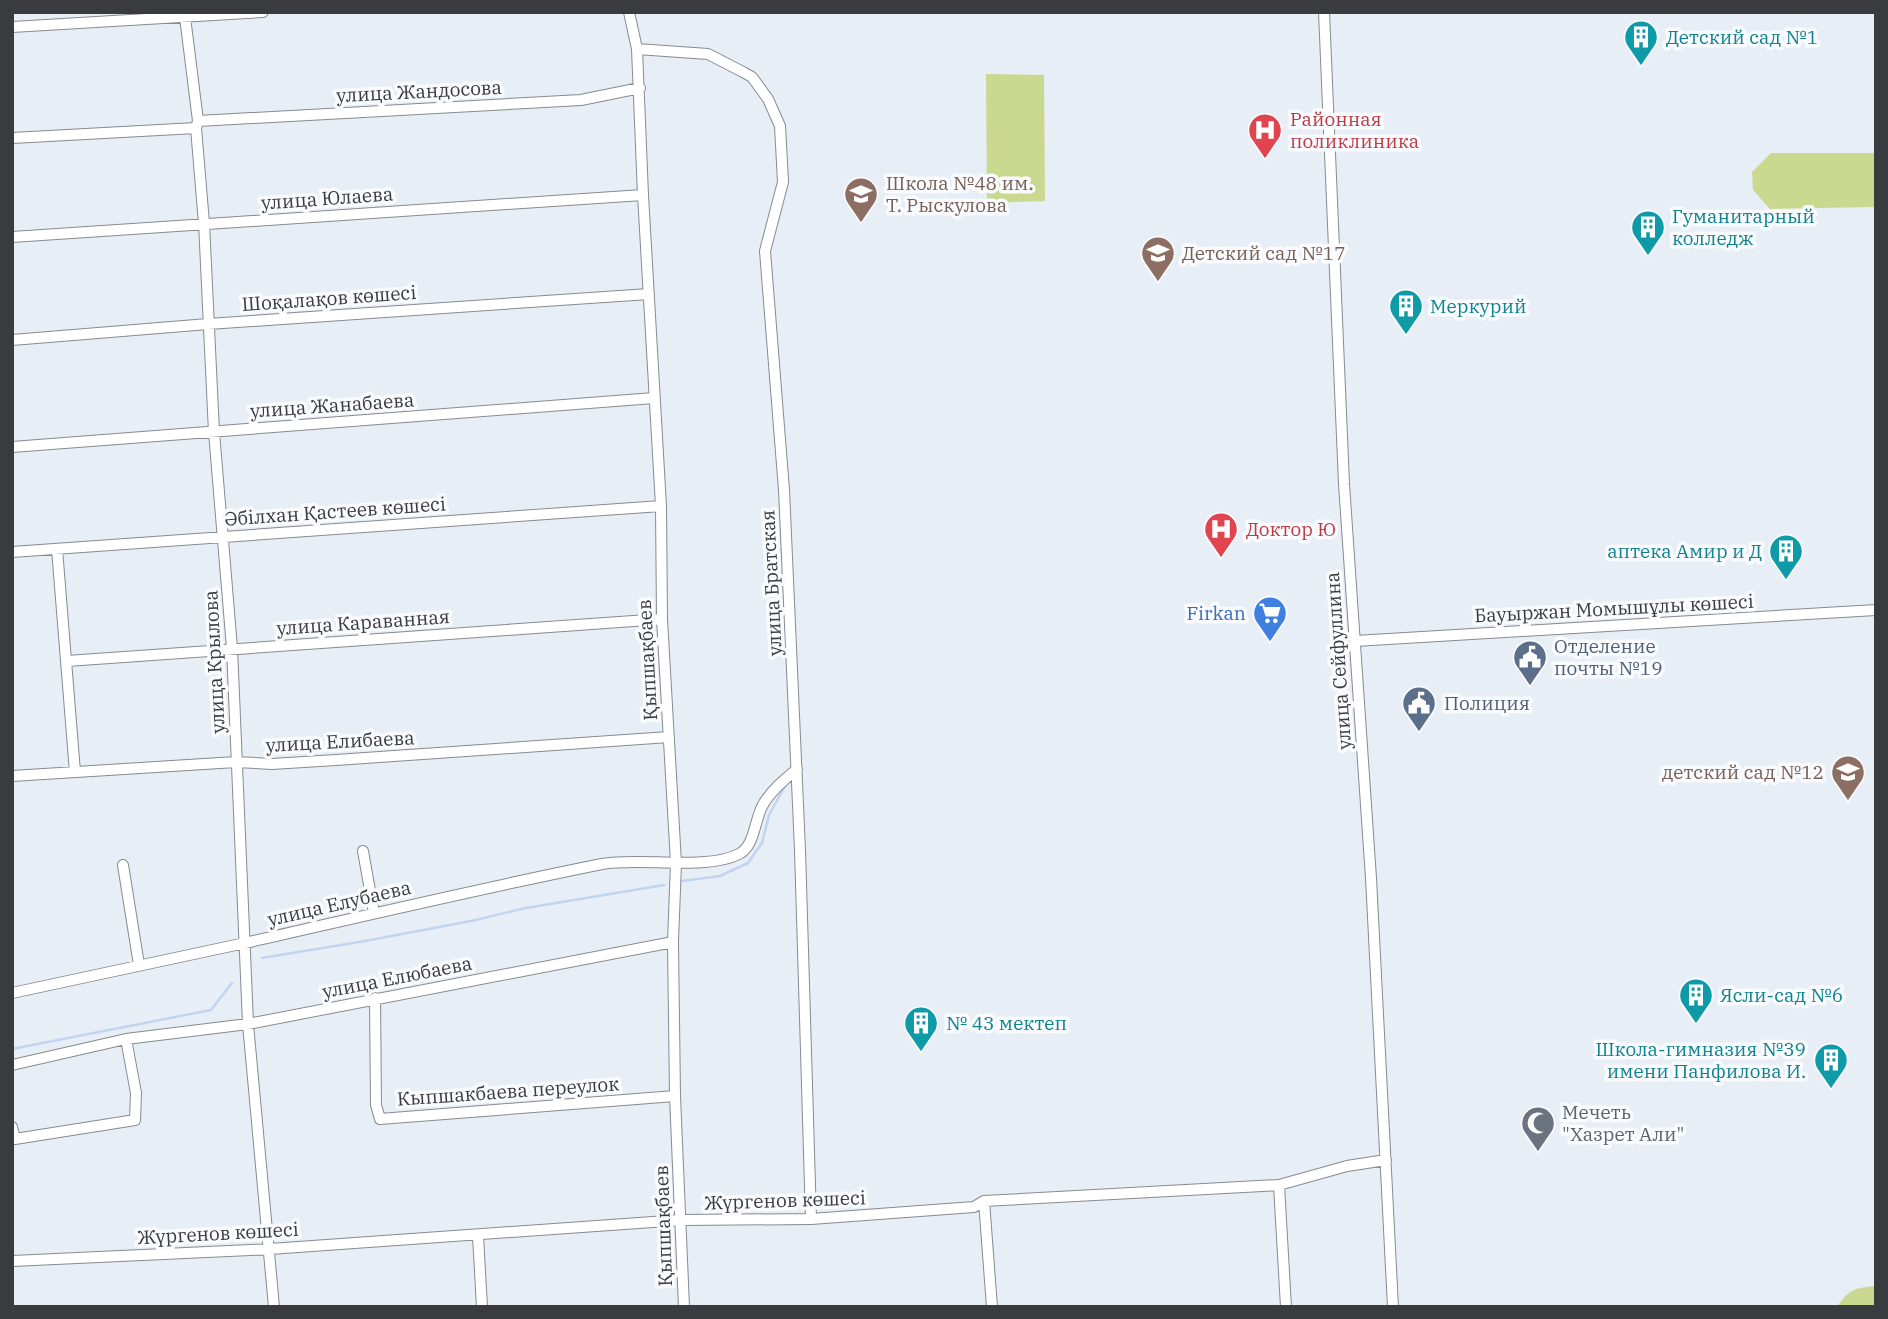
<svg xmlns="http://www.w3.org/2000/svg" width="1888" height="1319" font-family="'IBM Plex Serif',serif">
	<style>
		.green { fill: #cbd88f }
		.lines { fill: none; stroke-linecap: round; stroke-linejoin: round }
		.stream { stroke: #c1d4f1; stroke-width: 2.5 }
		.minor-casing { stroke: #868b91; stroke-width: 12 }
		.minor { stroke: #fff; stroke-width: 10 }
		.labels { text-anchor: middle; stroke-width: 7; stroke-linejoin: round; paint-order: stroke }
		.culture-label { font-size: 19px; fill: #0d838f; stroke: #f9fbfe; text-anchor: start }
		.street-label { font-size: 19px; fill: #393b3e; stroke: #f9fbfe }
		.health-label { font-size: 19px; fill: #be3a42; stroke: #f9fbfe; text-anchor: start }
		.education-label { font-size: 19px; fill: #785e54; stroke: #f9fbfe; text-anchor: start }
		.shop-label { font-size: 19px; fill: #366cbe; stroke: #f9fbfe; text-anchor: end }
		.service-label { font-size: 19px; fill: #4e5e75; stroke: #f9fbfe; text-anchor: start }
		.worship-label { font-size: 19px; fill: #5b616d; stroke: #f9fbfe; text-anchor: start }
	</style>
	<rect width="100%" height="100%" fill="#e8eef5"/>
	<!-- green -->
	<path class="green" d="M 986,74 L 1044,75 L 1045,201 L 987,203 Z
		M 1771,153 L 1876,153 L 1876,207 L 1770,209 L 1753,190 L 1752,172 Z
		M 1876,1286 L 1876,1307 L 1837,1307 C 1849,1289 1855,1288 1876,1286 Z"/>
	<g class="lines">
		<!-- stream -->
		<path class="stream" d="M 682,881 L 720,876 L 748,863 L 762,843 L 769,815 L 785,786
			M 262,958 L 365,941 L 471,921 L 526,908 L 664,885
			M 12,1049 L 211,1010 L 232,983"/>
		<!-- minor casing -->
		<g class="minor-casing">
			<path id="minor" d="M 629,12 L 637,49 L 643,195 L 661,506 L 662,619 L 676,863 L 673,942 L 675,1096 L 684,1307
				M 1324,12 L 1344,484 L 1371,878 L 1393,1307
				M 185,17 L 198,121 L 196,128 L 204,223 L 214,432 L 232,648 L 248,1024 L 274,1307
				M 12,27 L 263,12
				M 637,49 L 708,54 L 743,72 L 752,77 L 768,99 L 780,126 L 783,182 L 765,251 L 784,490 L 800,850 L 811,1219
				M 198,121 L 581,100 L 640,88
				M 12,138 L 196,128
				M 12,237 L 643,195
				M 12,340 L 208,324 L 649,294
				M 12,447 L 654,398
				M 57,549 L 75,772
				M 12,552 L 661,506
				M 1355,641 L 1876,610
				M 67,661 L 662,619
				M 12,776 L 236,762 L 272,764 L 336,760 L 669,737
				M 363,851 L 374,913
				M 123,865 L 139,965
				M 12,993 C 90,976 168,960 245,943 C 364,916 482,888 602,864 C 640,857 705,871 739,854 C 756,845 754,818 764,803 C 772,790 785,779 797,769
				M 375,998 L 376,1105 L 380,1119 L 675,1096
				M 12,1065 L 126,1039 L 248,1024 L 673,942
				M 12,1127 L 15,1139 L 135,1120 L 136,1093 L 126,1039
				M 1279,1185 L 1286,1307
				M 984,1201 L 992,1307
				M 478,1236 L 482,1307
				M 12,1261 L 270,1249 L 681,1220 L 811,1219 L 974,1207 L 984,1201 L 1279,1185 L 1347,1166 L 1386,1160"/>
		</g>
		<!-- minor -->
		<use href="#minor" class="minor"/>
	</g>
	<!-- icons -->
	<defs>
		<g id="building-pin" transform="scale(1.75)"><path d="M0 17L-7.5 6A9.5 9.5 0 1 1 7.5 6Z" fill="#0f9aa8" stroke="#f9fbfe"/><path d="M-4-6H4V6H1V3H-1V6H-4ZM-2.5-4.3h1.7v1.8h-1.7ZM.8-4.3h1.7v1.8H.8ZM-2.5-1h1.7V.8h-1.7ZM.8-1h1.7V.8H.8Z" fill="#fff"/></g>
		<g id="hospital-pin" transform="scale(1.75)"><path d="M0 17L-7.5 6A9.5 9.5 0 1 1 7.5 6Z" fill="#e0444e" stroke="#f9fbfe"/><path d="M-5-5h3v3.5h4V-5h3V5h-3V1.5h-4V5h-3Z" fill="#fff"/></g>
		<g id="school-pin" transform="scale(1.75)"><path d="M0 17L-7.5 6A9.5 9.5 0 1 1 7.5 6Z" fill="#8d6e63" stroke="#f9fbfe"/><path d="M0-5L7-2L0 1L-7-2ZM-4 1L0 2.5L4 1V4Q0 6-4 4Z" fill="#fff"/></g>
		<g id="supermarket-pin" transform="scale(1.75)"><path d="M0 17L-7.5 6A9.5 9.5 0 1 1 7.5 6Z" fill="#3f7fe0" stroke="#f9fbfe"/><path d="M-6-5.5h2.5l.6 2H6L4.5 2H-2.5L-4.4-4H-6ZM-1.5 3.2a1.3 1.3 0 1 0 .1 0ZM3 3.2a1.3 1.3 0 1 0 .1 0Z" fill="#fff"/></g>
		<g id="civic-pin" transform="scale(1.75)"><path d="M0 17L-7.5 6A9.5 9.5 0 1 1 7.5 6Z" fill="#5c6f8a" stroke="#f9fbfe"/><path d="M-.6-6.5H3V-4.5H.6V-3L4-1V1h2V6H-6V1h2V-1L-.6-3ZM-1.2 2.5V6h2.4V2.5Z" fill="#fff"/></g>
		<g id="mosque-pin" transform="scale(1.75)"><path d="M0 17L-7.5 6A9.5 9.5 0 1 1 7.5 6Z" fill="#6b7280" stroke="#f9fbfe"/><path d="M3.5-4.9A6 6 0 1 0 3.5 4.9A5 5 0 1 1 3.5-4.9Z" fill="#fff"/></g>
	</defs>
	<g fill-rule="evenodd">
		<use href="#building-pin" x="1641" y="37"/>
		<use href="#hospital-pin" x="1265" y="130"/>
		<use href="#school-pin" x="861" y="194"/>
		<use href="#building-pin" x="1648" y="227"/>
		<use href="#school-pin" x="1158" y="253"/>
		<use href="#building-pin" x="1406" y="306"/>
		<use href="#hospital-pin" x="1221" y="529"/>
		<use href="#building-pin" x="1786" y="551"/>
		<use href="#supermarket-pin" x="1270" y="613"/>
		<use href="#civic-pin" x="1530" y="657"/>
		<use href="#civic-pin" x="1419" y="703"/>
		<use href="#school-pin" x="1848" y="772"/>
		<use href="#building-pin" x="1696" y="995"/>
		<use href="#building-pin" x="921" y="1023"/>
		<use href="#building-pin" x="1831" y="1060"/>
		<use href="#mosque-pin" x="1538" y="1123"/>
	</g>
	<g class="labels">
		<!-- culture labels -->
		<g class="culture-label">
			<text x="1666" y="44">Детский сад №1</text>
			<text x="1672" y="223">Гуманитарный<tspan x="1672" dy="22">колледж</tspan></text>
			<text x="1430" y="313">Меркурий</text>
			<text x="1762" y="558" text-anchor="end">аптека Амир и Д</text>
			<text x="1720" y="1002">Ясли-сад №6</text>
			<text x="946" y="1030">№ 43 мектеп</text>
			<text x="1806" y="1056" text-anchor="end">Школа-гимназия №39<tspan x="1806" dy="22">имени Панфилова И.</tspan></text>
		</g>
		<!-- street labels -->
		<g class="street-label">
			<text transform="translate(419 91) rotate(-3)" y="7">улица Жандосова</text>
			<text transform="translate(327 198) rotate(-4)" y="7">улица Юлаева</text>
			<text transform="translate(329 298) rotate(-4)" y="7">Шоқалақов көшесі</text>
			<text transform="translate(332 405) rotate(-4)" y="7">улица Жанабаева</text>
			<text transform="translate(335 511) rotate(-4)" y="7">Әбілхан Қастеев көшесі</text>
			<text transform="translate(771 583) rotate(-93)" y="7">улица Братская</text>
			<text transform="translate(1614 608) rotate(-3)" y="7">Бауыржан Момышұлы көшесі</text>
			<text transform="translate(363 622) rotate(-4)" y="7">улица Караванная</text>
			<text transform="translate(647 660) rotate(-93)" y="7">Қыпшақбаев</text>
			<text transform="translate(1338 661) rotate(-94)" y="7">улица Сейфуллина</text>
			<text transform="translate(214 662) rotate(-93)" y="7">улица Крылова</text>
			<text transform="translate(340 741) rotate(-3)" y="7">улица Елибаева</text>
			<text transform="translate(339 903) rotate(-13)" y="7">улица Елубаева</text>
			<text transform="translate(397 977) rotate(-11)" y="7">улица Елюбаева</text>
			<text transform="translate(508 1091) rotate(-4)" y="7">Кыпшакбаева переулок</text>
			<text transform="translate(785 1200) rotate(-2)" y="7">Жүргенов көшесі</text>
			<text transform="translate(663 1226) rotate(-92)" y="7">Қыпшақбаев</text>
			<text transform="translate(218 1233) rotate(-3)" y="7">Жүргенов көшесі</text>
		</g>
		<!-- health labels -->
		<g class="health-label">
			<text x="1290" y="126">Районная<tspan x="1290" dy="22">поликлиника</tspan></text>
			<text x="1246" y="536">Доктор Ю</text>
		</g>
		<!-- education labels -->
		<g class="education-label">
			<text x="886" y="190">Школа №48 им.<tspan x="886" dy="22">Т. Рыскулова</tspan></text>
			<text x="1182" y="260">Детский сад №17</text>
			<text x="1824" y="779" text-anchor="end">детский сад №12</text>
		</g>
		<!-- shop labels -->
		<g class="shop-label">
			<text x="1246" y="620">Firkan</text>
		</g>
		<!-- service labels -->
		<g class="service-label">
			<text x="1554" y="653">Отделение<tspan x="1554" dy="22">почты №19</tspan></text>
			<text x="1444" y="710">Полиция</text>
		</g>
		<!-- worship labels -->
		<g class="worship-label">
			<text x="1562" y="1119">Мечеть<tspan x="1562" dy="22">"Хазрет Али"</tspan></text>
		</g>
	</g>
	<!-- border -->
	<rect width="1888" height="1319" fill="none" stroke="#393b3e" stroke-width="28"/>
</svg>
